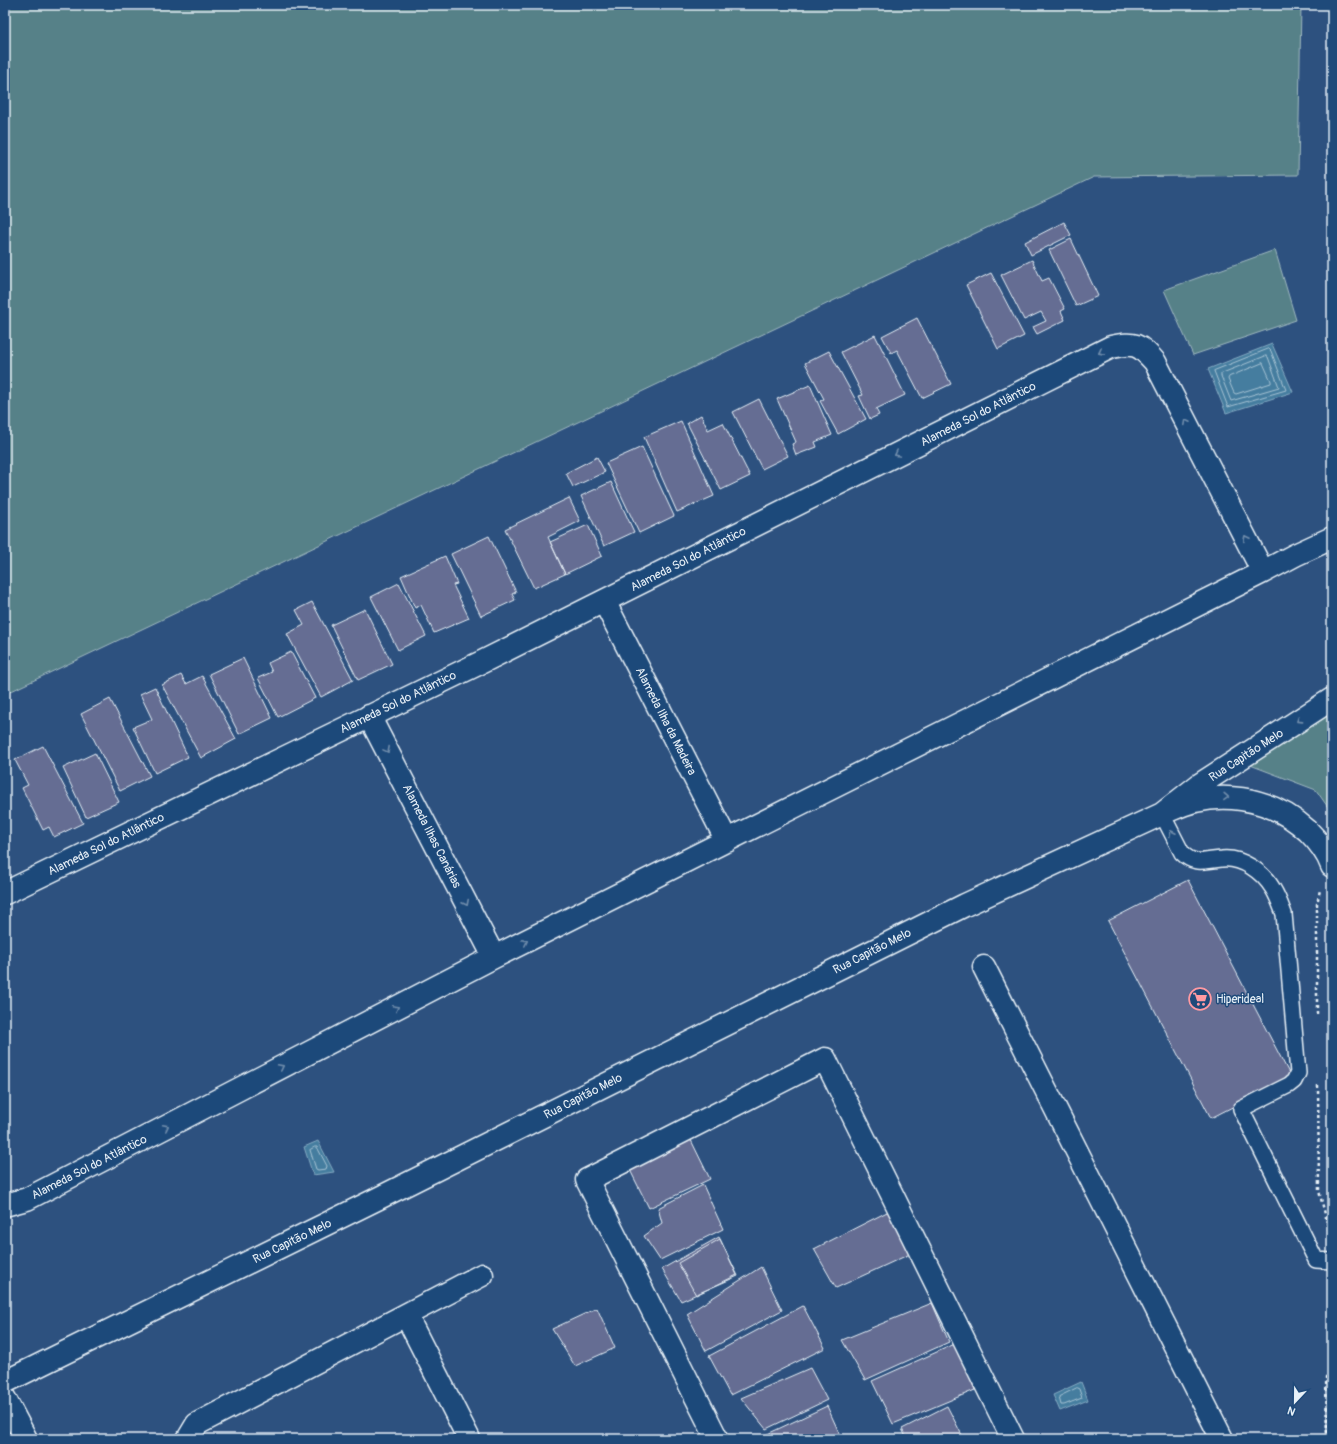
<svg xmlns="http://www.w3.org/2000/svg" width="1337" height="1444" font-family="Pangolin,sans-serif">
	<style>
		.green { fill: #578188; stroke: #a0b9c0 }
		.water { fill: #457d9f; stroke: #86abc3 }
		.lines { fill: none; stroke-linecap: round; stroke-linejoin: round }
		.shore { stroke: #a7c3d4; stroke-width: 1 }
		.building { fill: #656d93; stroke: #e8f1f8 }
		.service-casing { stroke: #e8f1f8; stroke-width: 18 }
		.minor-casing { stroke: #e8f1f8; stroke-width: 25 }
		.tertiary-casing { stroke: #e8f1f8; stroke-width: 25 }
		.secondary-casing { stroke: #e8f1f8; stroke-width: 25 }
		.path { stroke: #e8f1f8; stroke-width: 2.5; stroke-dasharray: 3 3; stroke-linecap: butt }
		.service { stroke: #1f4a7a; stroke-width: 15 }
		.minor { stroke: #1f4a7a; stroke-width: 22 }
		.tertiary { stroke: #1f4a7a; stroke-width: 22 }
		.secondary { stroke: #1f4a7a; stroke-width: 22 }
		.oneway { stroke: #6f8dac }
		.labels { text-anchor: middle; stroke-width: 3; stroke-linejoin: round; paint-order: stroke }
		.street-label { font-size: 12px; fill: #e8f1f8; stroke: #1f4a7a }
		.poi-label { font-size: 12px; fill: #e8f1f8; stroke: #1f4a7a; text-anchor: start }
	</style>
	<rect width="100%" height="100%" fill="#2d517f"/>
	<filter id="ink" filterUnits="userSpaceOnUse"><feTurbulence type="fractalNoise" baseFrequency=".025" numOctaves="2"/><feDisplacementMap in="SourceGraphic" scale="8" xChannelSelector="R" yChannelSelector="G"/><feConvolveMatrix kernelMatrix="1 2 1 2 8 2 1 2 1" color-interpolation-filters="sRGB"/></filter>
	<g filter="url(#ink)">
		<!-- green -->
		<path class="green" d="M 5,5 L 1301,5 L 1298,175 L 1094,177 L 5,694 Z
			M 1275,250 L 1296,320 L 1193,355 L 1164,290 Z
			M 1332,712 L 1332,813 L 1316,790 L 1245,763 Z"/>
		<!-- water -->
		<path class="water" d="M 1272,344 L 1293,392 L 1226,413 L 1208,369 Z
			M 318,1141 L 334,1172 L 313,1175 L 304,1147 Z
			M 1081,1382 L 1088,1400 L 1060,1411 L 1053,1395 Z"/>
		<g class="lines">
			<!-- shore -->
			<path class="shore" d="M 1269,349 L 1271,351 L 1286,390 L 1228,407 L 1214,371 Z
				M 1266,356 L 1268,357 L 1279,387 L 1231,401 L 1221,376 L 1221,374 Z
				M 1263,363 L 1271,381 L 1271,383 L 1236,394 L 1234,393 L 1228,379 L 1229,377 Z
				M 315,1147 L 317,1147 L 327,1166 L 326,1169 L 318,1170 L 316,1169 L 310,1150 Z
				M 1077,1388 L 1079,1389 L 1082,1398 L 1064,1405 L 1061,1405 L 1059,1397 Z"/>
		</g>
		<!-- building -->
		<path class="building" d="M 1064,222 L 1071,235 L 1031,255 L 1025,242 Z
			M 1071,239 L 1098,296 L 1076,306 L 1049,250 Z
			M 1032,260 L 1042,281 L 1049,278 L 1065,309 L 1061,311 L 1065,320 L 1037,334 L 1033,327 L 1046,321 L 1041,312 L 1024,320 L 1001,275 Z
			M 991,273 L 1024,336 L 998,349 L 966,285 Z
			M 917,318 L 951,384 L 922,398 L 897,350 L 891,353 L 882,336 Z
			M 875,335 L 905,395 L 876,409 L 879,415 L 870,419 L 859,396 L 863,395 L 841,352 Z
			M 829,351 L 866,419 L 838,434 L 820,401 L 824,399 L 805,363 Z
			M 810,385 L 832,435 L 815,442 L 817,447 L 796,455 L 792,444 L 796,442 L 777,399 Z
			M 759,399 L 788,456 L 762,469 L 733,412 Z
			M 701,415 L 708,430 L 723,423 L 750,476 L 721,490 L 687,423 Z
			M 681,421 L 714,496 L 677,512 L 644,437 Z
			M 642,447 L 674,516 L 639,533 L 606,463 Z
			M 597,457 L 605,472 L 573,487 L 566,473 Z
			M 611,482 L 634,532 L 604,546 L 581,496 Z
			M 569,498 L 580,521 L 548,537 L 565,574 L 534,588 L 505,529 Z
			M 588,525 L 602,556 L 565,574 L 550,542 Z
			M 489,536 L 516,592 L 512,594 L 515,600 L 481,616 L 451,554 Z
			M 445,556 L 457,584 L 453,585 L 469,618 L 434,633 L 421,605 L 415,608 L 401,576 Z
			M 399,583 L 426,636 L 398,650 L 371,597 Z
			M 312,602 L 353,680 L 321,697 L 287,634 L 304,625 L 296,610 Z
			M 365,609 L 392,664 L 358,680 L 331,625 Z
			M 291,652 L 315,698 L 278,717 L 258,678 L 272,672 L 268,663 Z
			M 243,658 L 272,718 L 239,734 L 209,674 Z
			M 181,675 L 186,684 L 202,676 L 236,739 L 201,758 L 162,685 Z
			M 155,687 L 188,757 L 155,773 L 133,727 L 152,719 L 140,694 Z
			M 110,699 L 150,776 L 120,791 L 81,714 Z
			M 43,746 L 83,823 L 54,837 L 49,827 L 43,830 L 22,788 L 28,785 L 15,760 Z
			M 95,753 L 119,802 L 86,817 L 63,768 Z
			M 1188,880 L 1291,1077 L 1211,1118 L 1108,921 Z
			M 688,1134 L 710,1179 L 649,1208 L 628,1166 Z
			M 703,1185 L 723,1229 L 660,1260 L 644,1236 L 662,1223 L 658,1208 Z
			M 891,1210 L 912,1253 L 836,1288 L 814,1249 Z
			M 719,1237 L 738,1276 L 681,1301 L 662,1269 Z
			M 720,1239 L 737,1275 L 696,1295 L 678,1263 Z
			M 761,1267 L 782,1310 L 706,1351 L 687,1314 Z
			M 932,1303 L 949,1342 L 865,1380 L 842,1340 Z
			M 803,1306 L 825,1348 L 730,1395 L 709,1356 Z
			M 597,1308 L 615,1348 L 575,1366 L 552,1329 Z
			M 957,1343 L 975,1390 L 893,1424 L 872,1381 Z
			M 810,1368 L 827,1400 L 766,1429 L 741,1398 Z
			M 827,1406 L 842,1439 L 762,1439 L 761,1437 Z
			M 947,1406 L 964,1439 L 907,1439 L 902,1429 Z"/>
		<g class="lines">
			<!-- service casing -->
			<g class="service-casing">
				<path id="service" d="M 1162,814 L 1182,853 C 1195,866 1205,860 1222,859 C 1242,857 1263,872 1273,889 C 1278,897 1281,906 1284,914 L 1298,1073 L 1294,1081 L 1289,1085 L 1241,1109 L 1316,1260 L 1332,1261"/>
			</g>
			<!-- minor casing -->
			<g class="minor-casing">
				<path id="minor" d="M 604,601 L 727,841
					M 369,716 L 494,957
					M 5,893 L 482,662 L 1111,347 C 1135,342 1139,344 1155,362 L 1263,572
					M 984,967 L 1222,1439
					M 5,1205 L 27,1199 L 494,957 L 1263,572 L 1295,555 L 1332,538
					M 406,1315 L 469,1439
					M 5,1399 L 26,1439
					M 188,1439 L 197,1424 L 482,1275
					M 717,1439 L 587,1180 L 825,1059 L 1013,1439"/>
			</g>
			<!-- tertiary casing -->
			<g class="tertiary-casing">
				<path id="tertiary" d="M 1170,810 C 1216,788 1270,796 1308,831 C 1318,841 1327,852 1332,866"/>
			</g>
			<!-- secondary casing -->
			<g class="secondary-casing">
				<path id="secondary" d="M 5,1382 L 377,1199 L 965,905 L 1162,814 L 1199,785 L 1332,699"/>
			</g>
			<!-- path -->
			<path class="path" d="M 1317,1014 L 1317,904 L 1320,890
				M 1318,1085 L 1319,1191 L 1330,1233
				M 1327,1439 L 1326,1377 L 1332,1367"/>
			<!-- service -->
			<use href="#service" class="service"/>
			<!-- minor -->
			<use href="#minor" class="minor"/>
			<!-- tertiary -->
			<use href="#tertiary" class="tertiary"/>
			<!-- secondary -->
			<use href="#secondary" class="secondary"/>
		</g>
		<!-- one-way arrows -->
		<defs><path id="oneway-chevron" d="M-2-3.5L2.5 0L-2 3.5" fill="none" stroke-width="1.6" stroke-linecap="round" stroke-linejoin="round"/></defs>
		<g class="oneway">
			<use href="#oneway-chevron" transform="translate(1101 352) rotate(153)"/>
			<use href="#oneway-chevron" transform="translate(1186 422) rotate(-117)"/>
			<use href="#oneway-chevron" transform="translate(897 454) rotate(153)"/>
			<use href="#oneway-chevron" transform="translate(1246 538) rotate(-117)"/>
			<use href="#oneway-chevron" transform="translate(1299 720) rotate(147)"/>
			<use href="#oneway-chevron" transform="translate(387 750) rotate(62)"/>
			<use href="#oneway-chevron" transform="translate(1226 797) rotate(2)"/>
			<use href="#oneway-chevron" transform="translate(1172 833) rotate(-117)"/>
			<use href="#oneway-chevron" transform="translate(466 903) rotate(63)"/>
			<use href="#oneway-chevron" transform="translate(525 942) rotate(-27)"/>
			<use href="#oneway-chevron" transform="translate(396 1008) rotate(-27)"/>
			<use href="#oneway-chevron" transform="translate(281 1067) rotate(-27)"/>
			<use href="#oneway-chevron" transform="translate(166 1127) rotate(-27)"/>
		</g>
	</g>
	<!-- icons -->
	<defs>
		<g id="supermarket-ring" transform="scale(1.15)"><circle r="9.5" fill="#1f4a7a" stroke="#ff9aa2" stroke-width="1.5"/><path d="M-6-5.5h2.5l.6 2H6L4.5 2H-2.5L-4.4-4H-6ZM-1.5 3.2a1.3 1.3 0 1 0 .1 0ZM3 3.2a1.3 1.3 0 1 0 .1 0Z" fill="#ff9aa2"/></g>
	</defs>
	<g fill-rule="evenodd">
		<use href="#supermarket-ring" x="1200" y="999"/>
	</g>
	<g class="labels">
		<!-- street labels -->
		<g class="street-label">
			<text transform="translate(978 414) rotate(-27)" y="4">Alameda Sol do Atlântico</text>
			<text transform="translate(688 559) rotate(-27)" y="4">Alameda Sol do Atlântico</text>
			<text transform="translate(398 702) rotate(-26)" y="4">Alameda Sol do Atlântico</text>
			<text transform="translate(666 721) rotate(63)" y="4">Alameda Ilha da Madeira</text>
			<text transform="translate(1246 755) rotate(-33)" y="4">Rua Capitão Melo</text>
			<text transform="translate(432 836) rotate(63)" y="4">Alameda Ilhas Canárias</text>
			<text transform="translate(106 844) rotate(-26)" y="4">Alameda Sol do Atlântico</text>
			<text transform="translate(872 951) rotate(-27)" y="4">Rua Capitão Melo</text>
			<text transform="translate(583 1096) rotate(-27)" y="4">Rua Capitão Melo</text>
			<text transform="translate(89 1167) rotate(-27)" y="4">Alameda Sol do Atlântico</text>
			<text transform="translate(292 1241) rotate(-26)" y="4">Rua Capitão Melo</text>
		</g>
		<!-- poi labels -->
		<g class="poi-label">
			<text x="1216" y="1003">Hiperideal</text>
		</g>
	</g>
	<!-- margin -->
	<rect width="1337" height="1444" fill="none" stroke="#1f4a7a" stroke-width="20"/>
	<rect x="10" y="10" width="1317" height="1424" fill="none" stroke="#e8f1f8" stroke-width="1.5" filter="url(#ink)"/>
	<!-- north arrow -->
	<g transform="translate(1295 1402) rotate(202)" stroke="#1f4a7a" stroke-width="3" paint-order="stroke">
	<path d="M0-3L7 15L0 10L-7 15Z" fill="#e8f1f8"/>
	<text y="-6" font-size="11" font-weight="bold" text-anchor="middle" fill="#e8f1f8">N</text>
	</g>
</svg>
